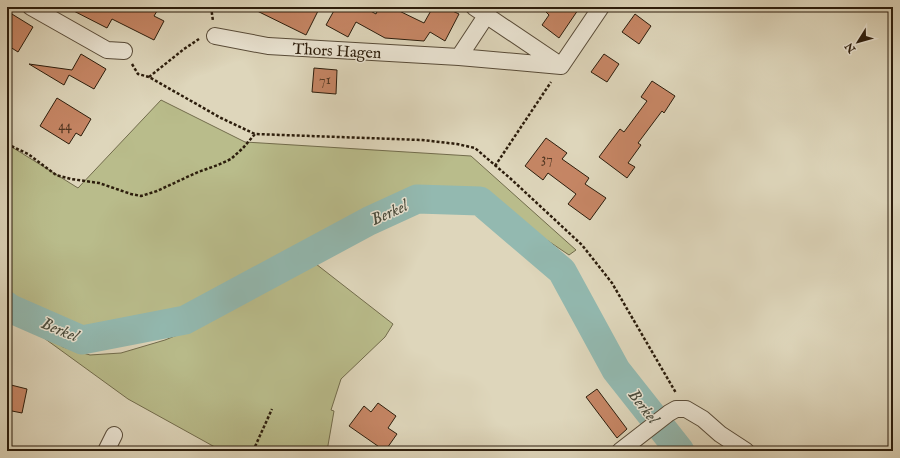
<svg xmlns="http://www.w3.org/2000/svg" width="900" height="458" font-family="'IM FELL English',serif">
	<style>
		.green { fill: #b9bc8b; stroke: #726c4c }
		.lines { fill: none; stroke-linecap: round; stroke-linejoin: round }
		.river { stroke: #93b9b0; stroke-width: 29 }
		.building { fill: #c68665; stroke: #2c1d0c }
		.street-casing { stroke: #584b38; stroke-width: 18 }
		.path { stroke: #2c1d0c; stroke-width: 2.5; stroke-dasharray: 3 2; stroke-linecap: butt }
		.street { stroke: #eae4d3; stroke-width: 16 }
		.labels { text-anchor: middle; stroke-width: 3; stroke-linejoin: round; paint-order: stroke }
		.number-label { font-size: 14px; fill: #523722 }
		.street-label { font-size: 16px; fill: #2c1d0c; stroke: #eae4d3 }
		.water-label { font-size: 17px; font-style: italic; fill: #4b4c3d; stroke: #eae4d3 }
	</style>
	<rect width="100%" height="100%" fill="#ded6bb"/>
	<filter id="stains"><feTurbulence type="fractalNoise" baseFrequency=".005" numOctaves="4"/><feColorMatrix values="0 0 0 0 .2 0 0 0 0 .09 0 0 0 0 .02 0 0 0 .5 -.17"/></filter>
	<radialGradient id="worn" r=".72"><stop offset=".6" stop-color="#630" stop-opacity="0"/><stop offset="1" stop-color="#630" stop-opacity=".3"/></radialGradient>
	<!-- green -->
	<path class="green" d="M 161,100 L 245,142 L 471,156 L 576,250 L 569,255 L 483,197 L 412,194 L 185,313 L 89,334 L 16,305 L 7,295 L 7,144 L 78,188 Z
		M 316,264 L 393,324 L 385,337 L 341,379 L 331,410 L 334,411 L 327,451 L 222,451 L 128,399 L 15,317 L 63,347 L 90,355 L 121,353 L 165,340 L 204,324 L 253,296 Z"/>
	<g class="lines">
		<!-- river -->
		<path class="river" d="M 7,306 L 9,308 L 82,340 L 185,320 L 369,221 L 417,199 L 480,201 L 562,271 L 616,370 L 680,451"/>
	</g>
	<!-- building -->
	<path class="building" d="M 66,7 L 149,7 L 157,11 L 154,16 L 164,21 L 154,40 L 112,19 L 107,28 Z
		M 249,7 L 309,7 L 318,11 L 306,35 Z
		M 336,7 L 363,7 L 376,14 L 379,7 L 391,7 L 424,23 L 433,7 L 444,7 L 459,14 L 445,41 L 430,32 L 424,41 L 385,38 L 356,22 L 348,37 L 326,25 Z
		M 541,7 L 562,7 L 565,9 L 580,7 L 559,38 L 542,25 L 549,15 Z
		M 7,11 L 33,27 L 18,52 L 7,45 Z
		M 635,14 L 651,26 L 639,44 L 622,32 Z
		M 81,54 L 106,69 L 94,89 L 69,75 L 64,85 L 29,64 L 72,70 Z
		M 604,54 L 619,64 L 607,82 L 591,72 Z
		M 314,68 L 337,70 L 336,94 L 312,92 Z
		M 652,81 L 675,96 L 664,113 L 662,111 L 638,143 L 641,145 L 628,163 L 635,167 L 627,178 L 599,157 L 620,129 L 624,132 L 647,101 L 641,97 Z
		M 57,98 L 91,119 L 81,136 L 76,133 L 69,144 L 40,126 Z
		M 546,138 L 567,153 L 562,159 L 589,178 L 585,184 L 606,198 L 590,220 L 568,204 L 576,194 L 548,173 L 543,180 L 525,166 Z
		M 7,384 L 27,389 L 22,413 L 7,410 Z
		M 597,389 L 627,429 L 617,438 L 586,397 Z
		M 378,403 L 396,416 L 388,428 L 397,434 L 385,451 L 349,426 L 364,406 L 371,412 Z"/>
	<g class="lines">
		<!-- street casing -->
		<g class="street-casing">
			<path id="street" d="M 31,7 L 107,50 L 124,51
				M 474,7 L 560,65
				M 215,36 L 268,46 L 459,57 L 561,66
				M 459,57 L 486,16
				M 561,66 L 601,7
				M 106,451 L 114,435
				M 620,451 L 669,413 L 676,409 L 686,409 L 703,419 L 720,434 L 746,451"/>
		</g>
		<!-- path -->
		<path class="path" d="M 211,7 L 213,21
			M 132,64 L 138,74 L 149,77 L 221,118 L 255,134
			M 149,77 L 184,49 L 199,39
			M 7,144 L 28,154 L 56,175 L 71,179 L 99,183 L 131,194 L 141,196 L 157,191 L 198,172 L 218,165 L 231,159 L 243,148 L 255,134 L 422,140 L 457,144 L 475,148 L 511,179 L 582,245 L 612,283 L 676,393
			M 495,166 L 551,82
			M 253,451 L 272,409"/>
		<!-- street -->
		<use href="#street" class="street"/>
	</g>
	<g class="labels">
		<!-- number labels -->
		<g class="number-label">
			<text x="325" y="84">71</text>
			<text x="65" y="130">44</text>
			<text x="547" y="163">37</text>
		</g>
		<!-- street labels -->
		<g class="street-label">
			<text transform="translate(337 50) rotate(3)" y="6">Thors Hagen</text>
		</g>
		<!-- water labels -->
		<g class="water-label">
			<text transform="translate(389 212) rotate(-25)" y="6">Berkel</text>
			<text transform="translate(60 329) rotate(22)" y="6">Berkel</text>
			<text transform="translate(644 406) rotate(52)" y="6">Berkel</text>
		</g>
	</g>
	<!-- margin -->
	<rect width="900" height="458" fill="none" stroke="#ded6bb" stroke-width="24"/>
	<rect x="8" y="8" width="884" height="442" fill="none" stroke="#2c1d0c" stroke-width="2"/>
	<rect x="12" y="12" width="876" height="434" fill="none" stroke="#2c1d0c"/>
	<!-- north arrow -->
	<g transform="translate(858 42) rotate(233)" stroke="#eae4d3" stroke-width="3" paint-order="stroke">
	<path d="M0-3L7 15L0 10L-7 15Z" fill="#2c1d0c"/>
	<text y="-6" font-size="11" font-weight="bold" text-anchor="middle" fill="#2c1d0c">N</text>
	</g>
	<rect width="100%" height="100%" filter="url(#stains)"/>
	<rect width="100%" height="100%" fill="url(#worn)"/>
</svg>
